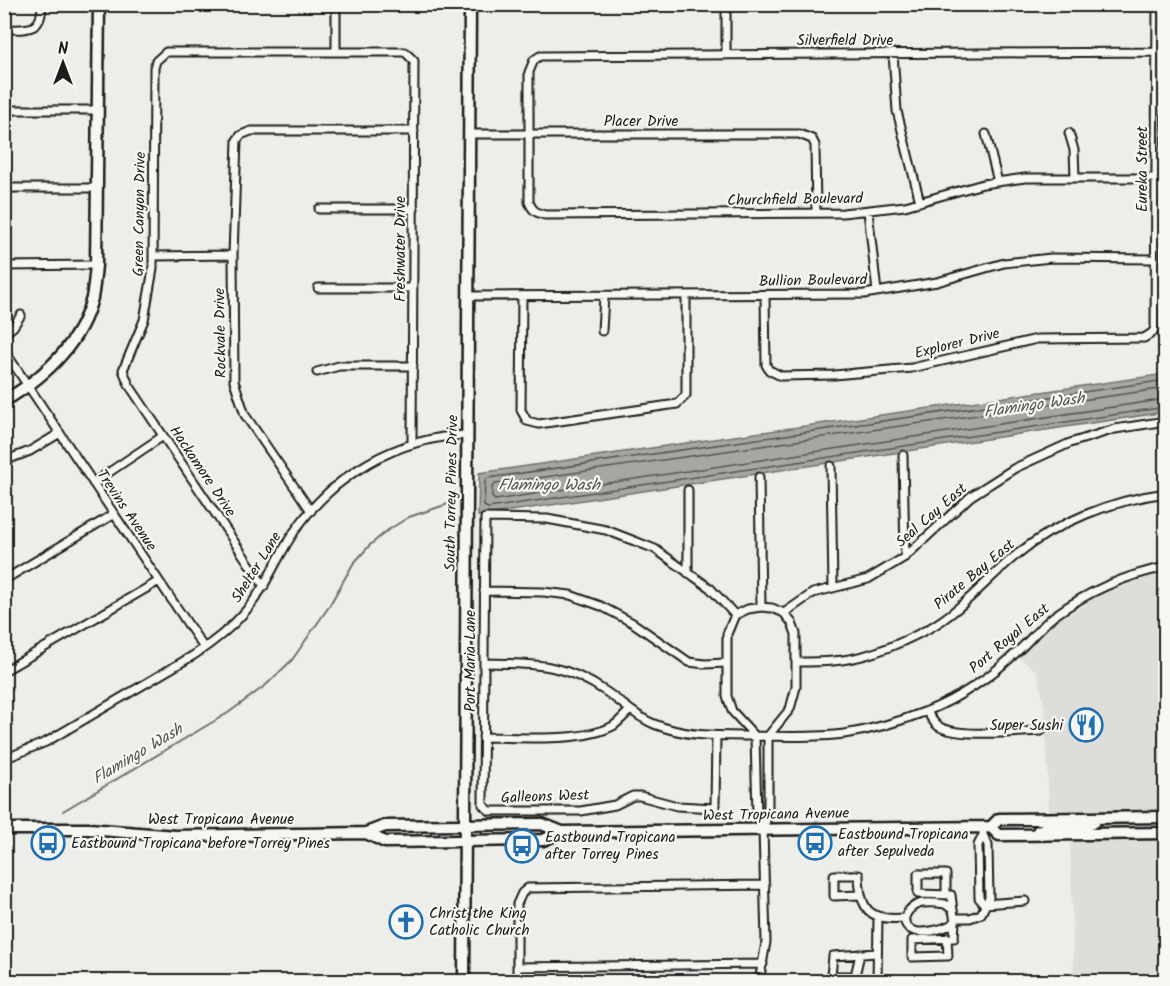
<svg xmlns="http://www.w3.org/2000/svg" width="1170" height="986" font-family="Kalam,sans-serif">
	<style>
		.built { fill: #ddddda }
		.water { fill: #a6a6a3; stroke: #6f6f6d; stroke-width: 1.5 }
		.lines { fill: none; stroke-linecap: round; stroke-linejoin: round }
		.shore { stroke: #535352; stroke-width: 1.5 }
		.stream { stroke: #6f6f6d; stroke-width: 2 }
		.street-casing { stroke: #1c1c1c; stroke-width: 11 }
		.secondary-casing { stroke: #1c1c1c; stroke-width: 15 }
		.primary-casing { stroke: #1c1c1c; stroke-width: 15 }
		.street { stroke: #f6f6f2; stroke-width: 7 }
		.secondary { stroke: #f6f6f2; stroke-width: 10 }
		.primary { stroke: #f6f6f2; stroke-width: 10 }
		.labels { text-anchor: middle; stroke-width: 4.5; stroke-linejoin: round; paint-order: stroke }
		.street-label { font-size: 15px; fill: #1c1c1c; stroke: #f6f6f2 }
		.poi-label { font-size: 15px; fill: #1c1c1c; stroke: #f6f6f2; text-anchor: start }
		.water-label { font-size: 16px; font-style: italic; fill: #535352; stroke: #f6f6f2 }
	</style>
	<rect width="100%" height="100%" fill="#edede9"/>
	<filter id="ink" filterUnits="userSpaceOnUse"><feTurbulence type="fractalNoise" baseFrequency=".0167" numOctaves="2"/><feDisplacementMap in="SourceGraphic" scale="12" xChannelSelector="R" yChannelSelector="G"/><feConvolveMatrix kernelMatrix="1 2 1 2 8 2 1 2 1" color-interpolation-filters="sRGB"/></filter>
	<g filter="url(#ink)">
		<!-- built -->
		<path class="built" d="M 1165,573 L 1165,812 L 1049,812 L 1045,709 L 1037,672 L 1019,657 L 1053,624 L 1104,592 L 1152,576 Z
			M 1165,839 L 1165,981 L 1074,981 L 1070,840 Z"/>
		<!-- water -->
		<path class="water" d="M 1165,374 L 1165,412 L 478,516 L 479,473 Z"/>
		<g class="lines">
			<!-- shore -->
			<path class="shore" d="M 1166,380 L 488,478 L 485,480 L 484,506 L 488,508 L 1166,407
				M 1166,388 L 495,484 L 492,487 L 492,497 L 495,500 L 1166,399"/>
			<!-- stream -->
			<path class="stream" d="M 63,811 L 228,713 L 266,685 L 292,660 L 328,608 L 353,564 L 370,545 L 388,530 L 409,517 L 454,502
				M 4,853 L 10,847"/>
			<!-- street casing -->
			<g class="street-casing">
				<path id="street" d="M 4,29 C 27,29 42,33 42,4
					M 336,51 L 336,4
					M 1157,52 L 540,56 L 534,60 L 529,72 L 529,202 C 532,210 536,213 545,215 L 843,213 L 905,206 L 983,184 L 1025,178 L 1166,178
					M 893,53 L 897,111 L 920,202
					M 726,54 L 726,4
					M 4,110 L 98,110
					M 1069,133 L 1074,150 L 1075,177
					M 469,134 L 799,134 L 812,139 L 815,145 L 816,213
					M 986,134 L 998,182
					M 4,188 L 98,188
					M 319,209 L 414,209
					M 868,211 L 877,292
					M 153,256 L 233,255
					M 4,266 L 96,265
					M 318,288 L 413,288
					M 765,295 L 766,365 L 769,370 L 781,376 L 834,375 L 912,368 L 1037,339 L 1144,338 L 1152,333 L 1155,328 L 1157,4
					M 467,296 L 864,294 L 937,282 L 1004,263 L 1051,258 L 1155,259
					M 522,296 L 521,410 L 527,421 L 539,424 L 677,404 L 686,395 L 686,296
					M 602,331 L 604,296
					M 4,334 L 13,327 L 21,315
					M 4,350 L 204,648
					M 317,372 L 339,366 L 413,366
					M 903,455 L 905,557
					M 4,461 L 30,451 L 60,433
					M 831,466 L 833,588
					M 759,477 L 761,607
					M 93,483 L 163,436
					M 688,490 L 688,573
					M 311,511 L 245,415 L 234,381 L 233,255 L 237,140 L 241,135 L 251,131 L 414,131
					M 4,580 L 114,514
					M 264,586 L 129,385 L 123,370 L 144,320 L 153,269 L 154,68 L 156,61 L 166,52 L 405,52 L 414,61 L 412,444
					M 484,591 L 543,592 L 570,595 L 601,606 L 633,623 L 689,662 L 705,664 L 726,663
					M 784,613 L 813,593 L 868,579 L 905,557 L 971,496 L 1015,468 L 1070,443 L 1115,429 L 1166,421
					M 796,662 C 808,662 821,662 833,661 C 865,659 900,644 928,629 C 961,611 986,580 1015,556 C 1056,522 1113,500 1166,493
					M 484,663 C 534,664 562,662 605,691 C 622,702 636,717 654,724 C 686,737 719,736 753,736 C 783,736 814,738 844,734 C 871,730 901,721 927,711 C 960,698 993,675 1018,651 C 1030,640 1041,626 1054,616 C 1087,592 1126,575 1166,567
					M 4,671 L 159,581
					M 927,711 C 930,717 933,722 938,726 C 956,738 1017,732 1041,731
					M 716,736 L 715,808 L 677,806 L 640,796 L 633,796 L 615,805 L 581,811 L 490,811 L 483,805 L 485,518 L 547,519 L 606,530 L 632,540 L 655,549 L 710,588 L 735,615
					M 483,737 C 520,737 581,743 613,726 C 619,722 625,715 630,710
					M 4,759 L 46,742 L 194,655 C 212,643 229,630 243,614 C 265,590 276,559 294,532 C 333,475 397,437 467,435
					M 983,835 L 978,845 L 979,898 L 984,904
					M 946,894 L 946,874 L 918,874 L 918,894 L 951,895 L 953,910
					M 860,895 L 834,896 L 834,875 L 859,875 C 860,910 869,921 904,918
					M 938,903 L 945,904 L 953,910 L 955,922 C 946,929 920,936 910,929 C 898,920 909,907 919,904 C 925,902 932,903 938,903 Z
					M 984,904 L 1025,901
					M 955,918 L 970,918 L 981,914 L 989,898 L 988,845 L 983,835 L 983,827
					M 947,938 L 948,956 L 912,957 L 912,940 L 954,938 L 955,922
					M 860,954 L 855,976 L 831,976 L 833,956 C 848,955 863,954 877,953
					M 517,967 L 763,964
					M 517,982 L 517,904 L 522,893 L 528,888 L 765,885
					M 759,982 L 766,942 L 763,829 L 768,815 L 768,736 L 790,709 L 796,687 L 796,634 L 792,623 L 784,613 L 772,608 L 761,607 L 748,609 L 735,615 L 727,634 L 727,696 L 732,711 L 755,736 L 757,816 L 763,829
					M 877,982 L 878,917"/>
			</g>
			<!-- secondary casing -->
			<g class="secondary-casing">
				<path id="secondary" d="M 4,401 C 45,377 80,345 92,298 C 94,287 95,276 96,265 L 99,4
					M 464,982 L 470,4"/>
			</g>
			<!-- primary casing -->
			<g class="primary-casing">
				<path id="primary" d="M 991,827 L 999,819 L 1166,817
					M 4,829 L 89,829 L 175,836 L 366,833 L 385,826 L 542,824 L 562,832
					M 1038,831 C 1055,822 1086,833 1097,819
					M 366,833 L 385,842 L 543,840 L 562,832 L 991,827 L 999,835 L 1166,833"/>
			</g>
			<!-- street -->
			<use href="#street" class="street"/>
			<!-- secondary -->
			<use href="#secondary" class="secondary"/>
			<!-- primary -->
			<use href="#primary" class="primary"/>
		</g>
	</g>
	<!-- icons -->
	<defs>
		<g id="restaurant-ring" transform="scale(1.725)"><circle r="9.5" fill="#f6f6f2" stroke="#1f6fb2" stroke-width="1.5"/><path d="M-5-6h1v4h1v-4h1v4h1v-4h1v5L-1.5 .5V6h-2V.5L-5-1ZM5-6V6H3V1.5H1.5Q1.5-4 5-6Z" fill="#1f6fb2"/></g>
		<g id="bus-ring" transform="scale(1.725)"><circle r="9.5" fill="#f6f6f2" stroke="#1f6fb2" stroke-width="1.5"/><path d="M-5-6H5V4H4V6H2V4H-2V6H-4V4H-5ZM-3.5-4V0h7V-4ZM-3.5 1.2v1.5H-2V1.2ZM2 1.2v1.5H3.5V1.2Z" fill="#1f6fb2"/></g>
		<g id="church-ring" transform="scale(1.725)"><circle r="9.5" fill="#f6f6f2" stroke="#1f6fb2" stroke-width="1.5"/><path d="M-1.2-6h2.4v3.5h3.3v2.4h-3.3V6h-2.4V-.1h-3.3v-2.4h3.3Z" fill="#1f6fb2"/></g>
	</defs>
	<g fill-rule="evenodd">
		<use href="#restaurant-ring" x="1086" y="725"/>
		<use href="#bus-ring" x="48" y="843"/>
		<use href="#bus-ring" x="815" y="843"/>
		<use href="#bus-ring" x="522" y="846"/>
		<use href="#church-ring" x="406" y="922"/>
	</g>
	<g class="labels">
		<!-- street labels -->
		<g class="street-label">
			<text x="845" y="45">Silverfield Drive</text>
			<text x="641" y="126">Placer Drive</text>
			<text transform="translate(1142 169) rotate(-90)" y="5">Eureka Street</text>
			<text transform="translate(795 199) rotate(-1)" y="5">Churchfield Boulevard</text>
			<text transform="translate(139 214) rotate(-89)" y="5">Green Canyon Drive</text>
			<text transform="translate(400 249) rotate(-90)" y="5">Freshwater Drive</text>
			<text transform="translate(813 280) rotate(-1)" y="5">Bullion Boulevard</text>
			<text transform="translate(220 333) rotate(-91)" y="5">Rockvale Drive</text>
			<text transform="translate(957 343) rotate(-14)" y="5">Explorer Drive</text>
			<text transform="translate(203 471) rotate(56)" y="5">Hackamore Drive</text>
			<text transform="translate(451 493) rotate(-89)" y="5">South Torrey Pines Drive</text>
			<text transform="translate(127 510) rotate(56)" y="5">Trevins Avenue</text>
			<text transform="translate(931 515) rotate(-41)" y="5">Seal Cay East</text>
			<text transform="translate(256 567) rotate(-58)" y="5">Shelter Lane</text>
			<text transform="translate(974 574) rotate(-40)" y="5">Pirate Bay East</text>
			<text transform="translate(1009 638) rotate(-40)" y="5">Port Royal East</text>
			<text transform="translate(470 661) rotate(-90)" y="5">Port Maria Lane</text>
			<text transform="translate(545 796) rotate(-2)" y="5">Galleons West</text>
			<text transform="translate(776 814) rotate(-1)" y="5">West Tropicana Avenue</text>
			<text x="221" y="824">West Tropicana Avenue</text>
		</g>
		<!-- poi labels -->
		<g class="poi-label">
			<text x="1063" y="730" text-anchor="end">Super Sushi</text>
			<text x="838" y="839">Eastbound Tropicana<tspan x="838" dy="17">after Sepulveda</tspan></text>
			<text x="545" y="842">Eastbound Tropicana<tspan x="545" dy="17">after Torrey Pines</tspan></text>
			<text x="71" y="848">Eastbound Tropicana before Torrey Pines</text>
			<text x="429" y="918">Christ the King<tspan x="429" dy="17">Catholic Church</tspan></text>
		</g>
		<!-- water labels -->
		<g class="water-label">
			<text transform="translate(1034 404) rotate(-8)" y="6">Flamingo Wash</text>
			<text x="549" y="490">Flamingo Wash</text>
			<text transform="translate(137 753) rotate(-31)" y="6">Flamingo Wash</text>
		</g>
	</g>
	<!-- margin -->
	<rect width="1170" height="986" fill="none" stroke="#f6f6f2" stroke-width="24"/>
	<rect x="12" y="12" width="1146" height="962" fill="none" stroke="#1c1c1c" stroke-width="2" filter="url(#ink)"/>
	<!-- north arrow -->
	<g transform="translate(63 63)" stroke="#f6f6f2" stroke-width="4.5" paint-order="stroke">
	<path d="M0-4.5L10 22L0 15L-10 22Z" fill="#1c1c1c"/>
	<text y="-9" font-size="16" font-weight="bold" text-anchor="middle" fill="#1c1c1c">N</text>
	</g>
</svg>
